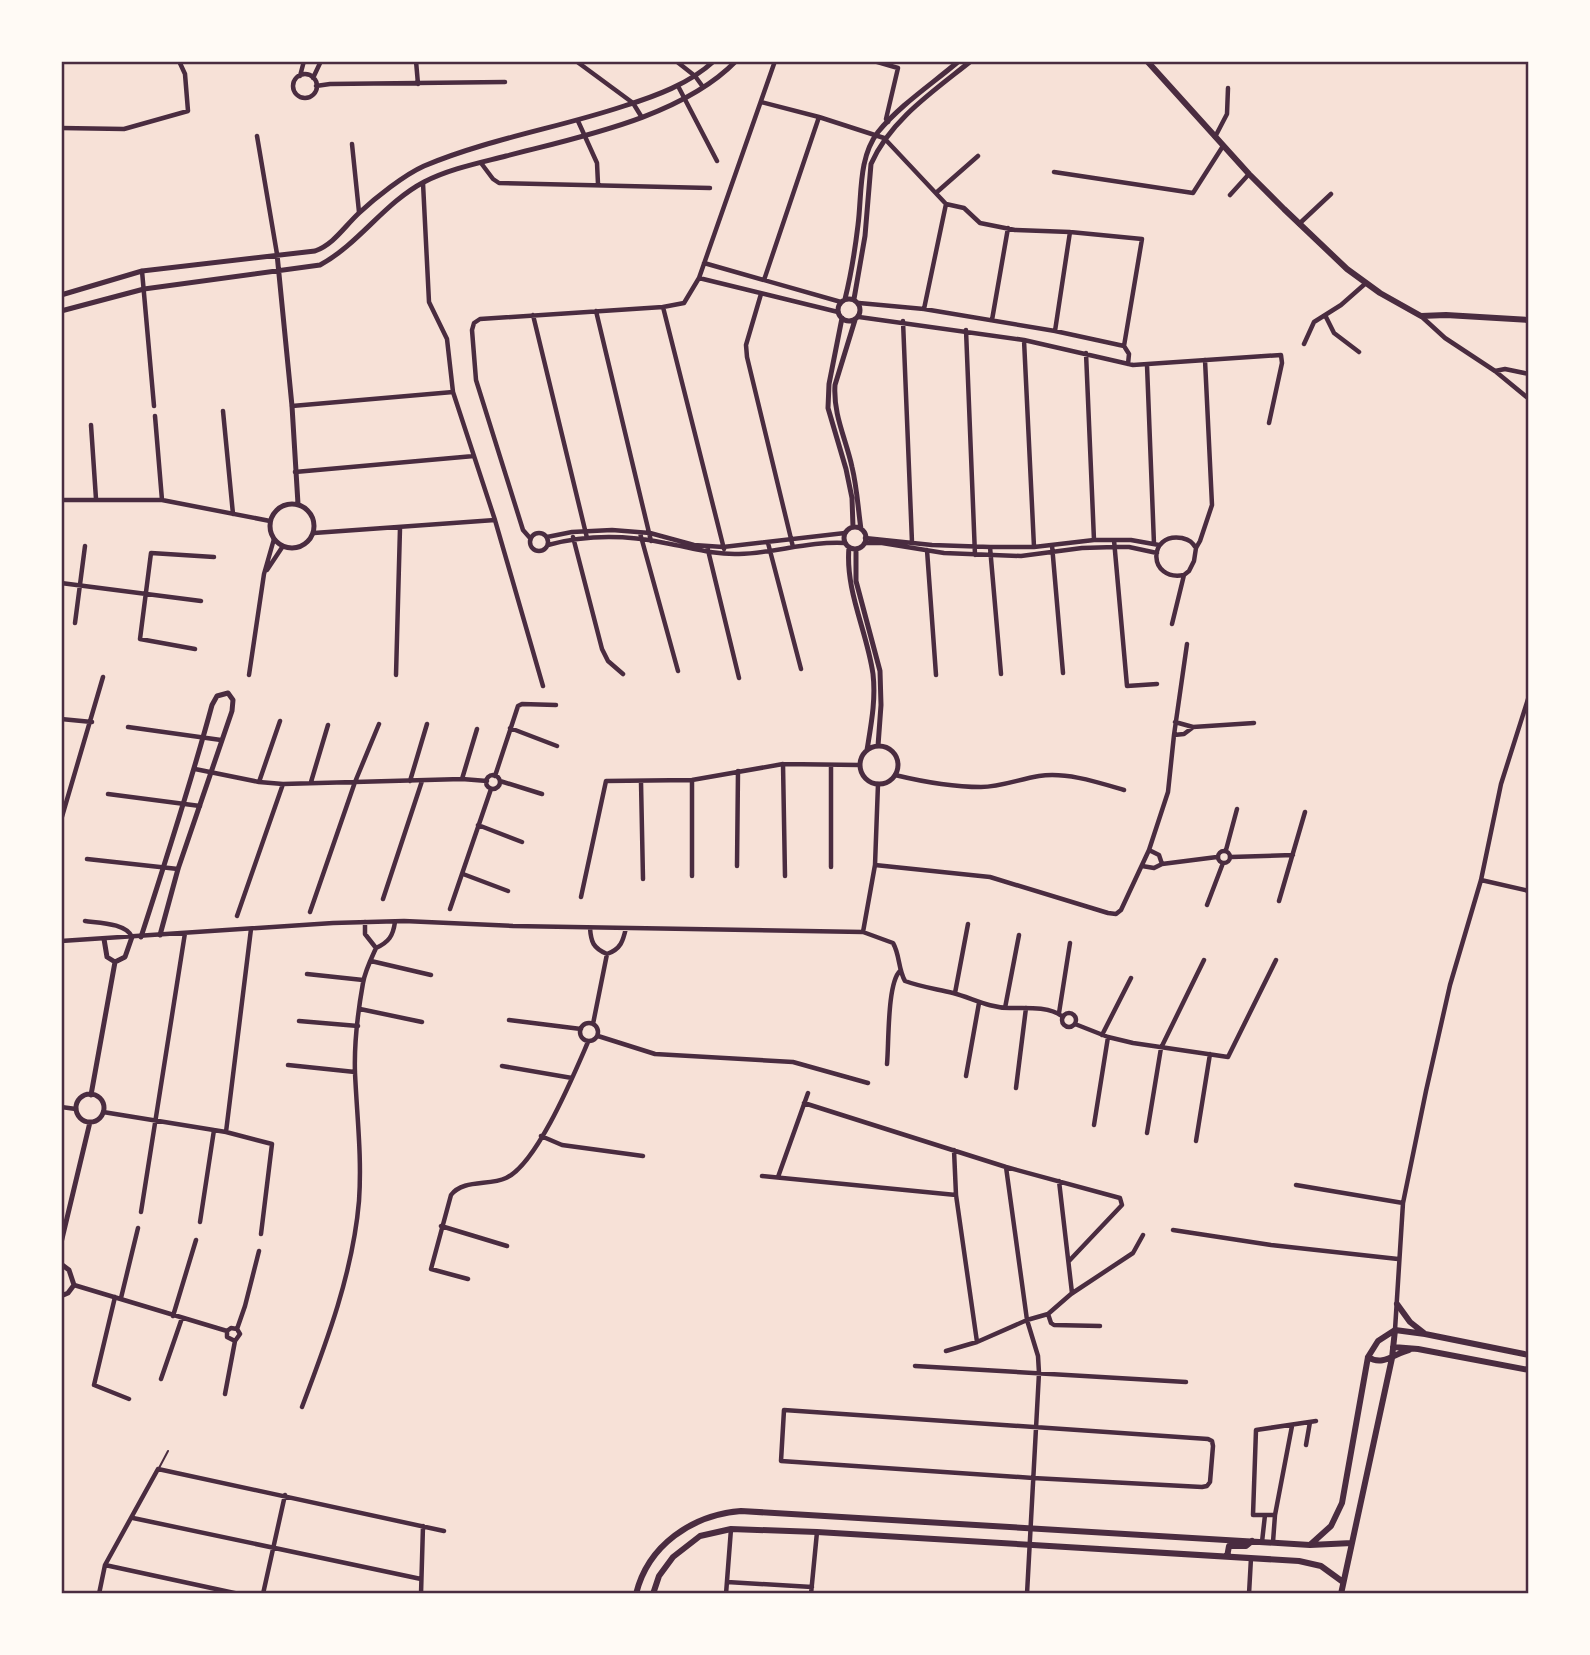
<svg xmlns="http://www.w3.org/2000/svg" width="1590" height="1655" font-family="'Work Sans',sans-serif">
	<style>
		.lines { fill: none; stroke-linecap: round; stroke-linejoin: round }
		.service { stroke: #4a2c40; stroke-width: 2 }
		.minor { stroke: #4a2c40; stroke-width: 4.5 }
		.tertiary { stroke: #4a2c40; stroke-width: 5 }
		.secondary { stroke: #4a2c40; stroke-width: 6 }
		.neatline { fill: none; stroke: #4a2c40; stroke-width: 2.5 }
	</style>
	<rect width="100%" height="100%" fill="#f7e1d7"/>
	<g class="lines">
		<!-- service -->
		<path class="service" d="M 159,1468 L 168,1451"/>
		<!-- minor -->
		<path class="minor" d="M 416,61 L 418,84
			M 576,61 L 633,103 L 641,116
			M 676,61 L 695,76 L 703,87
			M 874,61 L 898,68 L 886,119 L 888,122
			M293 86a12 12 0 1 1 24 0a12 12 0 1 1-24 0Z
			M 300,76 L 304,61
			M 313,78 L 321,61
			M 316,86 L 330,84 L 505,82
			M 678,86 L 717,161
			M 761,102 L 819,117 L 884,138 L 946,204 L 964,208 L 980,223 L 1015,230 L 1070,232 L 1142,239 L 1124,346
			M 578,121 L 597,163 L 598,184
			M 61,128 L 124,129 L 188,111 L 185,74 L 179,61
			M 257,136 L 277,254
			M 1215,137 L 1227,114 L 1228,88
			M 352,144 L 359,212
			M 481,163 L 493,179 L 499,183 L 710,188
			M 1054,172 L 1193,193 L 1223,146
			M 423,183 L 429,302 L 447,339 L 453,392 L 495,520 L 543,686
			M 937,192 L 978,156
			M 1230,195 L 1249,174
			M 1299,224 L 1331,194
			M 704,263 L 841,302
			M 142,271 L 154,406
			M 699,278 L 838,312
			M 764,280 L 819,117
			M 761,294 L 746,345 L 747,357 L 793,547
			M 859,303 L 924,309 L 1055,331 L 1124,346 L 1129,354 L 1128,364
			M 663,307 L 724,549
			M 924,309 L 946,204
			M 596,311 L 651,541
			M 533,315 L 587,538
			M 1325,315 L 1334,333 L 1359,352
			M 859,317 L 1024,340 L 1133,365 L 1281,355 L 1282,363 L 1269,423
			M 1422,317 L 1445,338 L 1495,371 L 1529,399
			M 992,320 L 1008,228
			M 903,321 L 912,542
			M 966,330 L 975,555
			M 1055,331 L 1070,232
			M 1024,340 L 1034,547
			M 1304,344 L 1314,322 L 1341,305 L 1366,283
			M 1086,353 L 1094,540
			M 1147,365 L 1154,544
			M 1495,371 L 1505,369 L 1529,374
			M 292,406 L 453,392
			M 223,411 L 233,514
			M 155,416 L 162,500
			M 91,425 L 96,499
			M 295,472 L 474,456
			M 61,500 L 162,500 L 270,521
			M530 542a9 9 0 1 1 18 0a9 9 0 1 1-18 0Z
			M 314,533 L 495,520
			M 640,533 L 678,671
			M 547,537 L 572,532 L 612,530 L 650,533 L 694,545 L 723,547 L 845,533
			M 573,537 L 602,649 L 608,661 L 623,674
			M 530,538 L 523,530 L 476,380 L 472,330 L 474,323 L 480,319 L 663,307 L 684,303 L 699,278 L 775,61
			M 865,538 L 932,545 L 990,547 L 1034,547 L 1094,540 L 1131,540 L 1159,545
			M 1114,540 L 1127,686 L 1157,684
			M 768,543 L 801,669
			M 865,543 L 882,543 L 944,553 L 1021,556 L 1082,548 L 1115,547 L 1129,547 L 1157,553
			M 548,545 C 585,535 626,535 665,543 C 689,547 713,555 739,554 C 774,553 810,541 845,543
			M 1052,545 L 1063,673
			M 707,546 L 739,678
			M 990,547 L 1001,674
			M 927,550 L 936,675
			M 267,570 L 283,546
			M 1184,575 C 1148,582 1147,532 1182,538 C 1190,540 1192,542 1196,548
			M 61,583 L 201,601
			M 75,623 L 85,546
			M 1172,624 L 1184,575 L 1189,571 L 1194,561 L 1196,548 L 1200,541 L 1212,505 L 1205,360
			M 195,649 L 140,639 L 151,553 L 214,557
			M 249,675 L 264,574 L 274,539
			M 396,675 L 400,528
			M 61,719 L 92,722
			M 1175,722 L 1193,727 L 1254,723
			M 128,727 L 221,740
			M 510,728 L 557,746
			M 1174,735 L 1184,734 L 1192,728
			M 783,764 L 785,876
			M 195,769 L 259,782 L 283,784 L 462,779 L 487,781
			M 895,775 C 924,782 951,787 981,787 C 1000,787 1020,779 1039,776 C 1067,772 1097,782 1124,790
			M486 782a7 7 0 1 1 14 0a7 7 0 1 1-14 0Z
			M 495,776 L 518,706 L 522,704 L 556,705
			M 462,779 L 477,729
			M 692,780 L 692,876
			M 410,781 L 427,724
			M 500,781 L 542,794
			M 259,782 L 280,721
			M 311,782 L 328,725
			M 641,782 L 643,879
			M 108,794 L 200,806
			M 61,820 L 103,677
			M 478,825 L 522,842
			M 1149,850 L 1159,855 L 1162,864
			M 1226,850 L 1237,809
			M1218 857a6 6 0 1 1 12 0a6 6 0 1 1-12 0Z
			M 1231,857 L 1293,855
			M 87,859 L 178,869
			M 875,865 L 990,877 L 1108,913 L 1116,914 L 1121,910 L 1149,850 L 1168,792 L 1174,735 L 1187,644
			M 737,866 L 738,771
			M 1142,866 L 1154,868 L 1162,864 L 1217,857
			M 831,867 L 831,766
			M 463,874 L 508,891
			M 1481,880 L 1529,891
			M 581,897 L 606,781 L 692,780 L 783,764 L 859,765
			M 383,899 L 422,781
			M 1279,901 L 1305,812
			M 1207,905 L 1223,863
			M 450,909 L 491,789
			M 310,912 L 355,782 L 379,724
			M 237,916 L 283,784
			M 85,921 C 99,923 126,923 132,937
			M 365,922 L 365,934 L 376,948
			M 590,928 C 591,942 593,948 607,954 C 621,949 623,941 626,928
			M 863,932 L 875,865 L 878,784
			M 61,941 L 333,923 L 404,921 L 513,926 L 863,932 L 893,943 C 900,955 898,969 905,981 C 921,987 937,989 953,993 C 972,998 989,1008 1010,1008 C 1025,1008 1050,1006 1063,1017
			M 376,948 C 389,942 393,936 395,922
			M 371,961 L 431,975
			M 307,974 L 363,980
			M 955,993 L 968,924
			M 1005,1008 L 1019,935
			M 360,1009 L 422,1022
			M 1059,1013 L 1070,943
			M1062 1020a7 7 0 1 1 14 0a7 7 0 1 1-14 0Z
			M 509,1020 L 581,1029
			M 299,1021 L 358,1026
			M580 1032a9 9 0 1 1 18 0a9 9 0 1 1-18 0Z
			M 593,1024 L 607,954
			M 1075,1024 L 1108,1037 L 1133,1043 L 1228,1057 L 1276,960
			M 1102,1035 L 1131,978
			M 598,1036 L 655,1054 L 793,1062 L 868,1083
			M 887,1064 C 889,1044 887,983 900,971
			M 288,1065 L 355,1072
			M 502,1066 L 572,1078
			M 966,1076 L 979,1003
			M 1016,1088 L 1026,1008
			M 804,1103 L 1006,1167 L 1120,1198 L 1122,1205 L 1069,1261
			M 61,1107 L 76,1109
			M 103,1112 L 226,1132 L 272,1144 L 261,1234
			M 1094,1125 L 1108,1037
			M 226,1132 L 251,929
			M 1147,1133 L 1161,1048 L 1204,960
			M 541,1136 L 562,1145 L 643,1156
			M 1196,1141 L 1210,1054
			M 954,1150 L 956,1195 L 977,1342
			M 1006,1167 L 1027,1320 L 1038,1356 L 1039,1373 L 1027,1594
			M 762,1176 L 956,1195
			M 778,1177 L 808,1093
			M 1059,1181 L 1072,1293
			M 1296,1185 L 1403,1203
			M 141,1212 L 185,933
			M 200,1222 L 214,1130
			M 441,1226 L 507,1246
			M 1173,1230 L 1271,1245 L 1398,1259
			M 468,1279 L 431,1269 L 451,1195 C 463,1179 489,1186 506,1178 C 537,1164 574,1074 588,1042
			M 74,1285 L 227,1331
			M 115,1297 L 94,1385 L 129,1399
			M 121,1298 L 138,1228
			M 1048,1314 L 1051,1323 L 1054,1325 L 1100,1326
			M 173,1316 L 196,1240
			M 237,1329 L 245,1306 L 259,1251
			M 1395,1330 L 1403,1203 L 1426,1091 L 1450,985 L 1481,880 L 1501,784 L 1529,696
			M 946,1351 L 977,1342 L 1027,1320 L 1048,1314 L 1071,1294 L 1133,1253 L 1143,1235
			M 915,1366 L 1186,1382
			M 161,1379 L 182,1318
			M 225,1394 L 235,1341 L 240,1334 L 237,1329 L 231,1328 L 227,1331 L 227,1337 L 235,1341
			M 302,1407 C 327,1341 353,1272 359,1201 C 362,1157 357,1117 355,1073 C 354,1044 358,1011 363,983 C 365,971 371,959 376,948
			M 784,1410 L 1208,1439 L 1212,1441 L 1213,1446 L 1210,1482 L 1207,1486 L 1202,1487 L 1033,1478 L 781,1461 Z
			M 1306,1445 L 1310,1422
			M 1275,1515 L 1253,1515 L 1256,1430 L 1316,1421
			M 133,1518 L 421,1579
			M 1262,1542 L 1265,1515
			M 1273,1542 L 1275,1515 L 1292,1426
			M 105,1565 L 239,1594
			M 727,1582 L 812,1587
			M 99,1594 L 105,1565 L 158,1469 L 444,1531
			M 263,1594 L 285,1495
			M 421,1594 L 423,1526
			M 726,1594 L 731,1529
			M 811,1594 L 817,1532
			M 1249,1594 L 1251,1558"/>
		<!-- tertiary -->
		<path class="tertiary" d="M 277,254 L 292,406 L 298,504
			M 61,295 L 142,271 L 315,251 C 334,244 344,227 359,213 C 375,198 404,175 424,166 C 488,139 558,128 624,106 C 656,96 689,84 714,61
			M838 310a11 11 0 1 1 22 0a11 11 0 1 1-22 0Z
			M 845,299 C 851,275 855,250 858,225 C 862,195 858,158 878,132 C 900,105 932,84 959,61
			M 854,299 L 865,236 L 871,164 C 890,120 935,90 971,61
			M 61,311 L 144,289 L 320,265 C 359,244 384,203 424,182 C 449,169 479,163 506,156 C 579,137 682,117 736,61
			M 842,318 L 829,384 L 828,408 L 846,469 L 852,498 L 853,527
			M 855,320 L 835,385 C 833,415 846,439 852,467 C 857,487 858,509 861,529
			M270 526a22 22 0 1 1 44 0a22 22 0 1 1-44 0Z
			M844 538a11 11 0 1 1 22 0a11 11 0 1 1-22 0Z
			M 849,547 C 845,591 867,631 873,674 C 876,700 871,725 867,750
			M 856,549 L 856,581 L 880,671 L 881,705 L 878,746
			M860 765a19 19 0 1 1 38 0a19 19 0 1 1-38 0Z
			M 141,937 C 166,860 191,783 212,705 L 217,696 L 228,693 L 233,700 L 232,711 L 178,869 L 160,935
			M 104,939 L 107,957 L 115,962
			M 115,962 L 125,957 L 132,937
			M76 1108a14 14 0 1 1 28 0a14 14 0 1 1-28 0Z
			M 91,1095 L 115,962
			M 61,1243 L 90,1122
			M 61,1264 L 69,1270 L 74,1285 L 68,1293 L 61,1296"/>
		<!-- secondary -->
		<path class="secondary" d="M 1147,61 L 1249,174 L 1284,209 L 1347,269 L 1380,293 L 1421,316 L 1446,315 L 1529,320
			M 1397,1304 L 1410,1322 L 1424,1333
			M 1395,1330 L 1425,1334 L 1529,1355
			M 1393,1347 L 1418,1349 L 1529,1370
			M 1368,1357 C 1383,1367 1395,1353 1409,1350
			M 1311,1544 L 1331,1526 L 1342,1503 L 1368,1357 L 1378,1341 L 1395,1330
			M 1227,1557 L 1229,1546 L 1246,1546 L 1252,1541
			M 636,1594 C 648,1545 692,1515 741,1511 L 1310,1545 L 1352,1543
			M 653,1594 L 659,1576 L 673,1557 L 700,1536 L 731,1529 L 817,1532 L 1299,1561 L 1321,1566 L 1343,1582
			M 1341,1594 L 1392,1358 L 1395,1330"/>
	</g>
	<!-- border -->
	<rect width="1590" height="1655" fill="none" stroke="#fffaf5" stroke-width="126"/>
	<rect x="63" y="63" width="1464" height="1529" class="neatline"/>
</svg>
